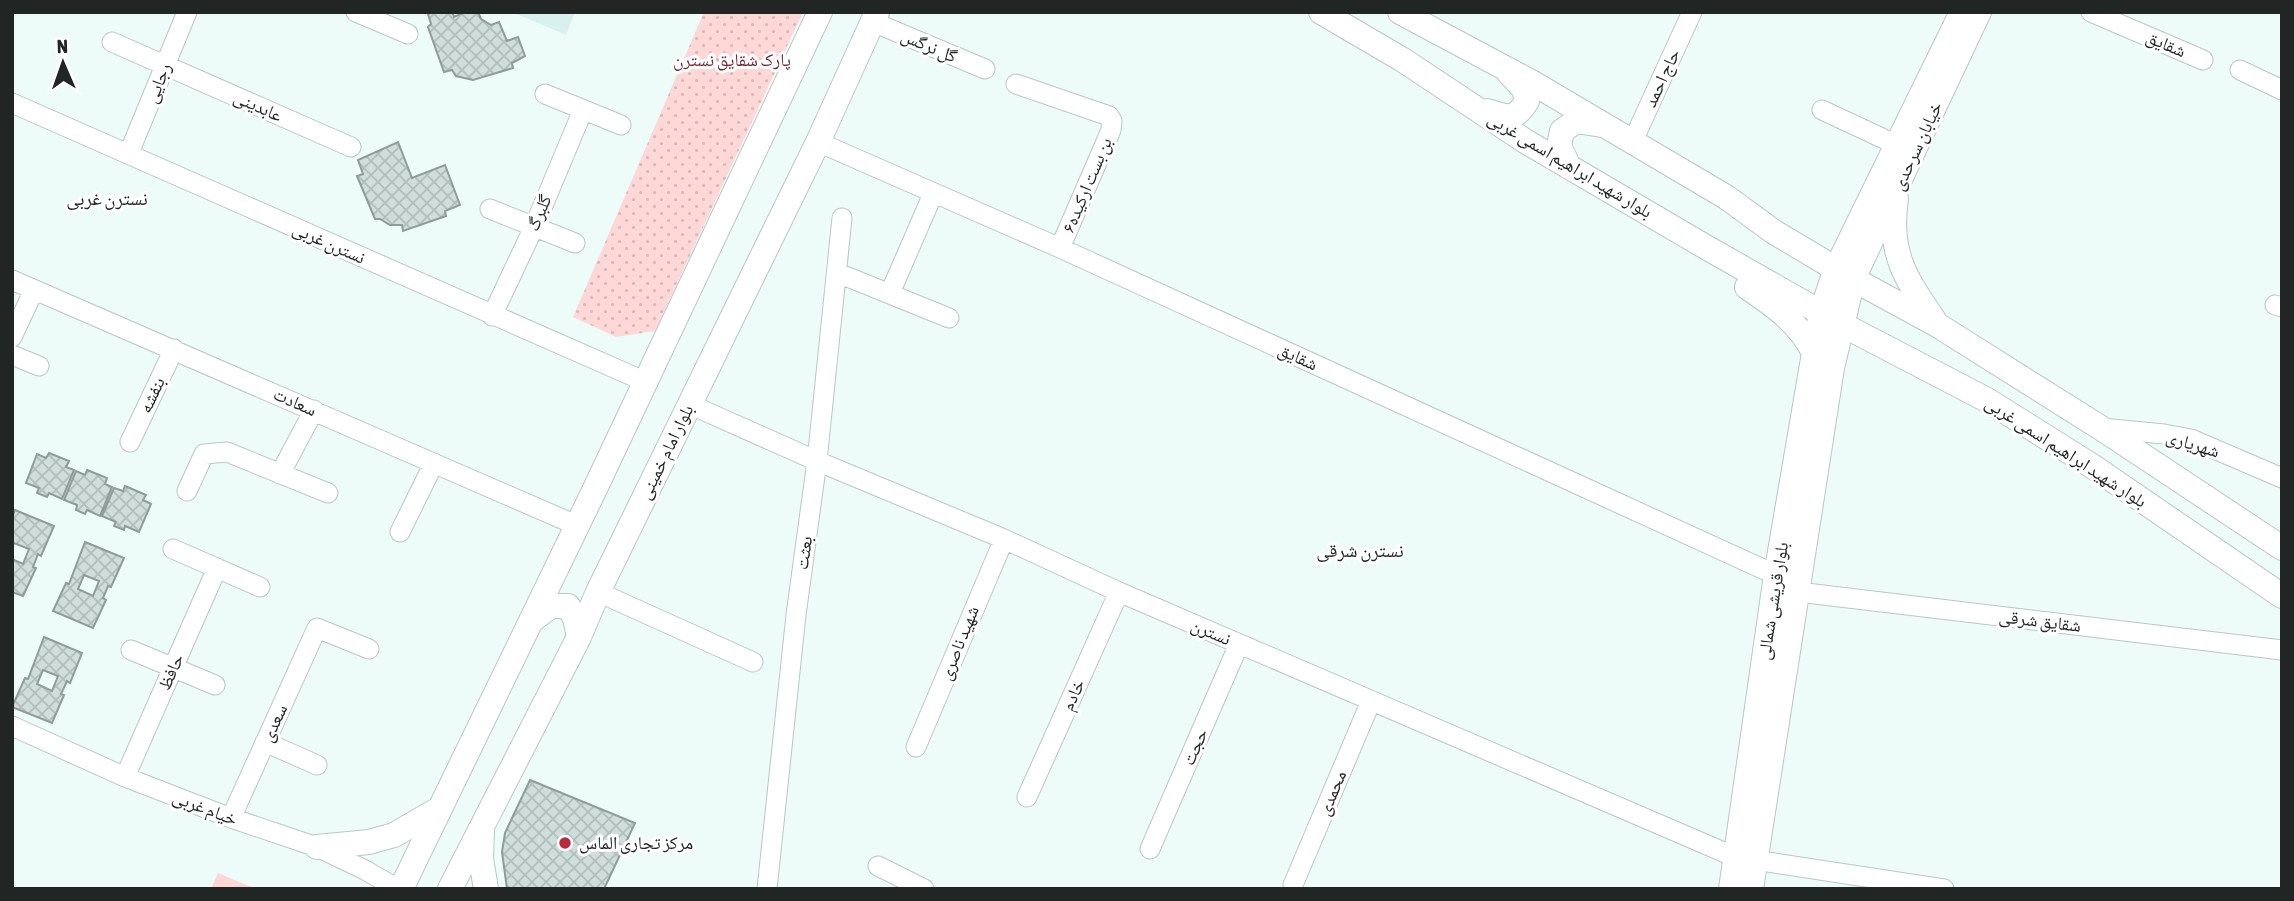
<svg xmlns="http://www.w3.org/2000/svg" width="2294" height="901" font-family="'Asap Condensed','Noto Naskh Arabic',sans-serif">
	<style>
		.built { fill: #d9f1ed }
		.park { fill: url(#park-dots) }
		.pitch { fill: #fed7d7 }
		.building { fill: url(#building-cross-hatch); stroke: #8f9c9a; stroke-width: 2; fill-rule: evenodd }
		.lines { fill: none; stroke-linecap: round; stroke-linejoin: round }
		.minor-casing { stroke: #b9c7c5; stroke-width: 21 }
		.major-casing { stroke: #b9c7c5; stroke-width: 26 }
		.minor { stroke: #fff; stroke-width: 19 }
		.major { stroke: #fff; stroke-width: 24 }
		.poi-dot { fill: #bb2a40; stroke: #fff; stroke-width: 2.5 }
		.labels { text-anchor: middle; stroke-width: 6; stroke-linejoin: round; paint-order: stroke }
		.street-label { font-size: 18px; fill: #212625; stroke: #fff }
		.park-label { font-size: 18px; fill: #77262e; stroke: #fff }
		.poi-label { font-size: 18px; fill: #212625; stroke: #fff; text-anchor: start }
		.neighbourhood-label { font-size: 19px; fill: #212625; stroke: #fff }
	</style>
	<defs>
		<pattern id="park-dots" width="8" height="8" patternUnits="userSpaceOnUse" patternTransform="scale(1.75)"><rect width="8" height="8" fill="#fed7d7"/><path d="M2 2h.1M6 6h.1" fill="none" stroke="#d9b8b8" stroke-width="1.8" stroke-linecap="round"/></pattern>
		<pattern id="building-cross-hatch" width="8" height="8" patternUnits="userSpaceOnUse" patternTransform="scale(1.75)"><rect width="8" height="8" fill="#cfdddb"/><path d="M0 0l8 8M0 8l8-8" fill="none" stroke="#b1bebc"/></pattern>
	</defs>
	<rect width="100%" height="100%" fill="#edfcf9"/>
	<!-- built -->
	<path class="built" d="M 512,12 L 575,12 L 566,35 Z"/>
	<!-- park -->
	<path class="park" d="M 704,12 L 803,12 L 655,331 L 616,337 L 573,317 Z"/>
	<!-- pitch -->
	<path class="pitch" d="M 218,873 L 256,889 L 211,889 Z"/>
	<!-- building -->
	<path class="building" d="M 432,12 L 452,12 L 454,17 L 465,12 L 478,12 L 481,19 L 491,25 L 499,22 L 507,41 L 518,37 L 525,56 L 512,63 L 513,68 L 473,80 L 456,76 L 452,70 L 444,72 L 428,27 L 431,24 L 428,14 Z
		M 398,142 L 412,178 L 445,165 L 460,205 L 445,211 L 446,216 L 403,231 L 402,225 L 390,225 L 380,219 L 375,219 L 357,176 L 363,174 L 358,160 Z
		M 49,453 L 69,461 L 66,467 L 74,470 L 62,499 L 49,493 L 47,497 L 37,493 L 39,488 L 26,483 L 37,454 L 46,458 Z
		M 87,470 L 107,478 L 105,484 L 112,487 L 100,516 L 87,510 L 85,514 L 76,510 L 77,505 L 64,500 L 76,471 L 85,475 Z
		M 125,486 L 146,495 L 143,500 L 151,504 L 139,532 L 125,526 L 124,530 L 114,526 L 116,522 L 102,516 L 114,488 L 123,491 Z
		M 15,510 L 54,526 L 41,556 L 38,554 L 33,567 L 36,568 L 23,596 L 12,592 L 12,559 L 23,564 L 29,549 L 14,543 L 12,547 L 12,517 Z
		M 85,542 L 124,558 L 111,587 L 108,586 L 103,598 L 106,600 L 93,628 L 53,611 L 66,583 L 69,584 ZM 84,575 L 99,581 L 93,596 L 78,589 Z
		M 44,637 L 82,653 L 70,683 L 67,681 L 61,694 L 64,695 L 52,723 L 12,707 L 25,678 L 28,679 ZM 43,670 L 58,676 L 52,691 L 37,684 Z
		M 530,780 L 635,823 L 604,889 L 507,889 L 502,852 L 505,833 Z"/>
	<g class="lines">
		<!-- minor casing -->
		<g class="minor-casing">
			<path id="minor" d="M 356,12 L 408,34
				M 2091,12 L 2203,60
				M 873,22 L 985,69
				M 112,42 L 351,147
				M 2240,70 L 2282,90
				M 1016,84 L 1109,116 L 1112,121 L 1111,130 L 1060,248
				M 545,94 L 621,125
				M 12,103 L 646,382
				M 1822,110 L 1897,145
				M 818,142 L 1060,248 L 1776,575
				M 1632,143 L 1692,12
				M 129,153 L 187,12
				M 490,209 L 575,243
				M 838,273 L 949,318
				M 12,280 L 576,525
				M 890,293 L 933,194
				M 2275,305 L 2282,307
				M 492,316 L 534,227 L 583,110
				M 12,337 L 34,290
				M 12,355 L 39,366
				M 689,404 L 817,461 L 1004,539 L 1119,592 L 1735,857
				M 2102,428 L 2164,434 L 2191,439 L 2282,478
				M 130,442 L 174,349
				M 280,474 L 314,410
				M 187,491 L 204,454 L 227,452 L 328,493
				M 400,532 L 434,463
				M 173,549 L 260,587
				M 598,592 L 753,662
				M 1798,592 L 2282,650
				M 131,650 L 215,685
				M 12,726 L 125,777 L 231,818 L 317,847 L 365,870 L 398,889
				M 265,742 L 317,765
				M 916,747 L 1004,539
				M 125,777 L 217,568
				M 1027,797 L 1119,592
				M 231,818 L 317,628 L 369,649
				M 1150,849 L 1239,644
				M 1755,860 L 1944,889
				M 878,866 L 924,889
				M 1293,885 L 1371,701
				M 767,889 L 796,615 L 817,461 L 842,218"/>
		</g>
		<!-- major casing -->
		<g class="major-casing">
			<path id="major" d="M 1321,12 L 1403,60 L 1525,141 L 1704,246 L 1841,324 L 1987,400 L 2092,466 L 2282,596
				M 1400,12 L 1533,83 L 1726,197 L 1774,232 L 1853,279 L 1939,326 L 2101,428 L 2282,548
				M 1487,111 C 1507,117 1514,122 1527,101 L 1524,89 L 1509,73
				M 1569,167 L 1559,146 L 1562,131 L 1576,121 L 1602,125
				M 1896,199 C 1888,252 1905,278 1934,320
				M 1747,287 C 1773,305 1800,323 1814,353
				M 532,620 L 551,606 L 568,606 L 575,618 L 579,637
				M 482,830 L 481,859 L 486,889
				M 317,847 L 369,842 L 394,835 L 439,809
				M 401,889 L 593,493 L 820,12
				M 450,889 L 579,637 L 598,592 L 818,142 L 877,12
				M 1731,889 L 1776,575 L 1814,353 L 1821,313 L 1836,269 L 1962,12
				M 1751,889 L 1832,368 L 1853,279 L 1979,12"/>
		</g>
		<!-- minor -->
		<use href="#minor" class="minor"/>
		<!-- major -->
		<use href="#major" class="major"/>
	</g>
	<!-- markers -->
	<circle class="poi-dot" cx="565" cy="843" r="7"/>
	<g class="labels">
		<!-- street labels -->
		<g class="street-label">
			<text transform="translate(2166 44) rotate(23)" y="6">شقایق</text>
			<text transform="translate(929 46) rotate(23)" y="6">گل نرگس</text>
			<text transform="translate(1662 78) rotate(-65)" y="6">حاج احمد</text>
			<text transform="translate(158 83) rotate(-68)" y="6">رجایی</text>
			<text transform="translate(258 106) rotate(24)" y="6">عابدینی</text>
			<text transform="translate(1917 146) rotate(-65)" y="6">خیابان سرحدی</text>
			<text transform="translate(1570 165) rotate(31)" y="6">بلوار شهید ابراهیم اسمی غربی</text>
			<text transform="translate(1087 185) rotate(-67)" y="6">بن بست ارکیده۶</text>
			<text transform="translate(539 213) rotate(-67)" y="6">گلبرگ</text>
			<text transform="translate(329 243) rotate(24)" y="6">نسترن غربی</text>
			<text transform="translate(1298 357) rotate(24)" y="6">شقایق</text>
			<text transform="translate(152 395) rotate(-65)" y="6">بنفشه</text>
			<text transform="translate(295 402) rotate(24)" y="6">سعادت</text>
			<text transform="translate(2193 444) rotate(17)" y="6">شهریاری</text>
			<text transform="translate(666 452) rotate(-64)" y="6">بلوار امام خمینی</text>
			<text transform="translate(2066 452) rotate(33)" y="6">بلوار شهید ابراهیم اسمی غربی</text>
			<text transform="translate(804 553) rotate(-82)" y="6">بعثت</text>
			<text transform="translate(1773 601) rotate(-81)" y="6">بلوار قریشی شمالی</text>
			<text transform="translate(2040 621) rotate(7)" y="6">شقایق شرقی</text>
			<text transform="translate(1211 632) rotate(23)" y="6">نسترن</text>
			<text transform="translate(959 643) rotate(-68)" y="6">شهید ناصری</text>
			<text transform="translate(171 672) rotate(-66)" y="6">حافظ</text>
			<text transform="translate(1073 695) rotate(-66)" y="6">خادم</text>
			<text transform="translate(274 723) rotate(-65)" y="6">سعدی</text>
			<text transform="translate(1195 747) rotate(-66)" y="6">حجت</text>
			<text transform="translate(1332 793) rotate(-67)" y="6">محمدی</text>
			<text transform="translate(205 808) rotate(21)" y="6">خیام غربی</text>
		</g>
		<!-- park labels -->
		<g class="park-label">
			<text x="732" y="66">پارک شقایق نسترن</text>
		</g>
		<!-- poi labels -->
		<g class="poi-label">
			<text x="579" y="849">مرکز تجاری الماس</text>
		</g>
		<!-- neighbourhood labels -->
		<g class="neighbourhood-label">
			<text x="107" y="205">نسترن غربی</text>
			<text x="1360" y="557">نسترن شرقی</text>
		</g>
	</g>
	<!-- border -->
	<rect width="2294" height="901" fill="none" stroke="#212625" stroke-width="28"/>
	<!-- north arrow -->
	<g transform="translate(63 63) rotate(358)" stroke="#ffffff" stroke-width="5" paint-order="stroke">
	<path d="M0-5L12 26L0 18L-12 26Z" fill="#212625"/>
	<text y="-10" font-size="19" font-weight="bold" text-anchor="middle" fill="#212625">N</text>
	</g>
</svg>
